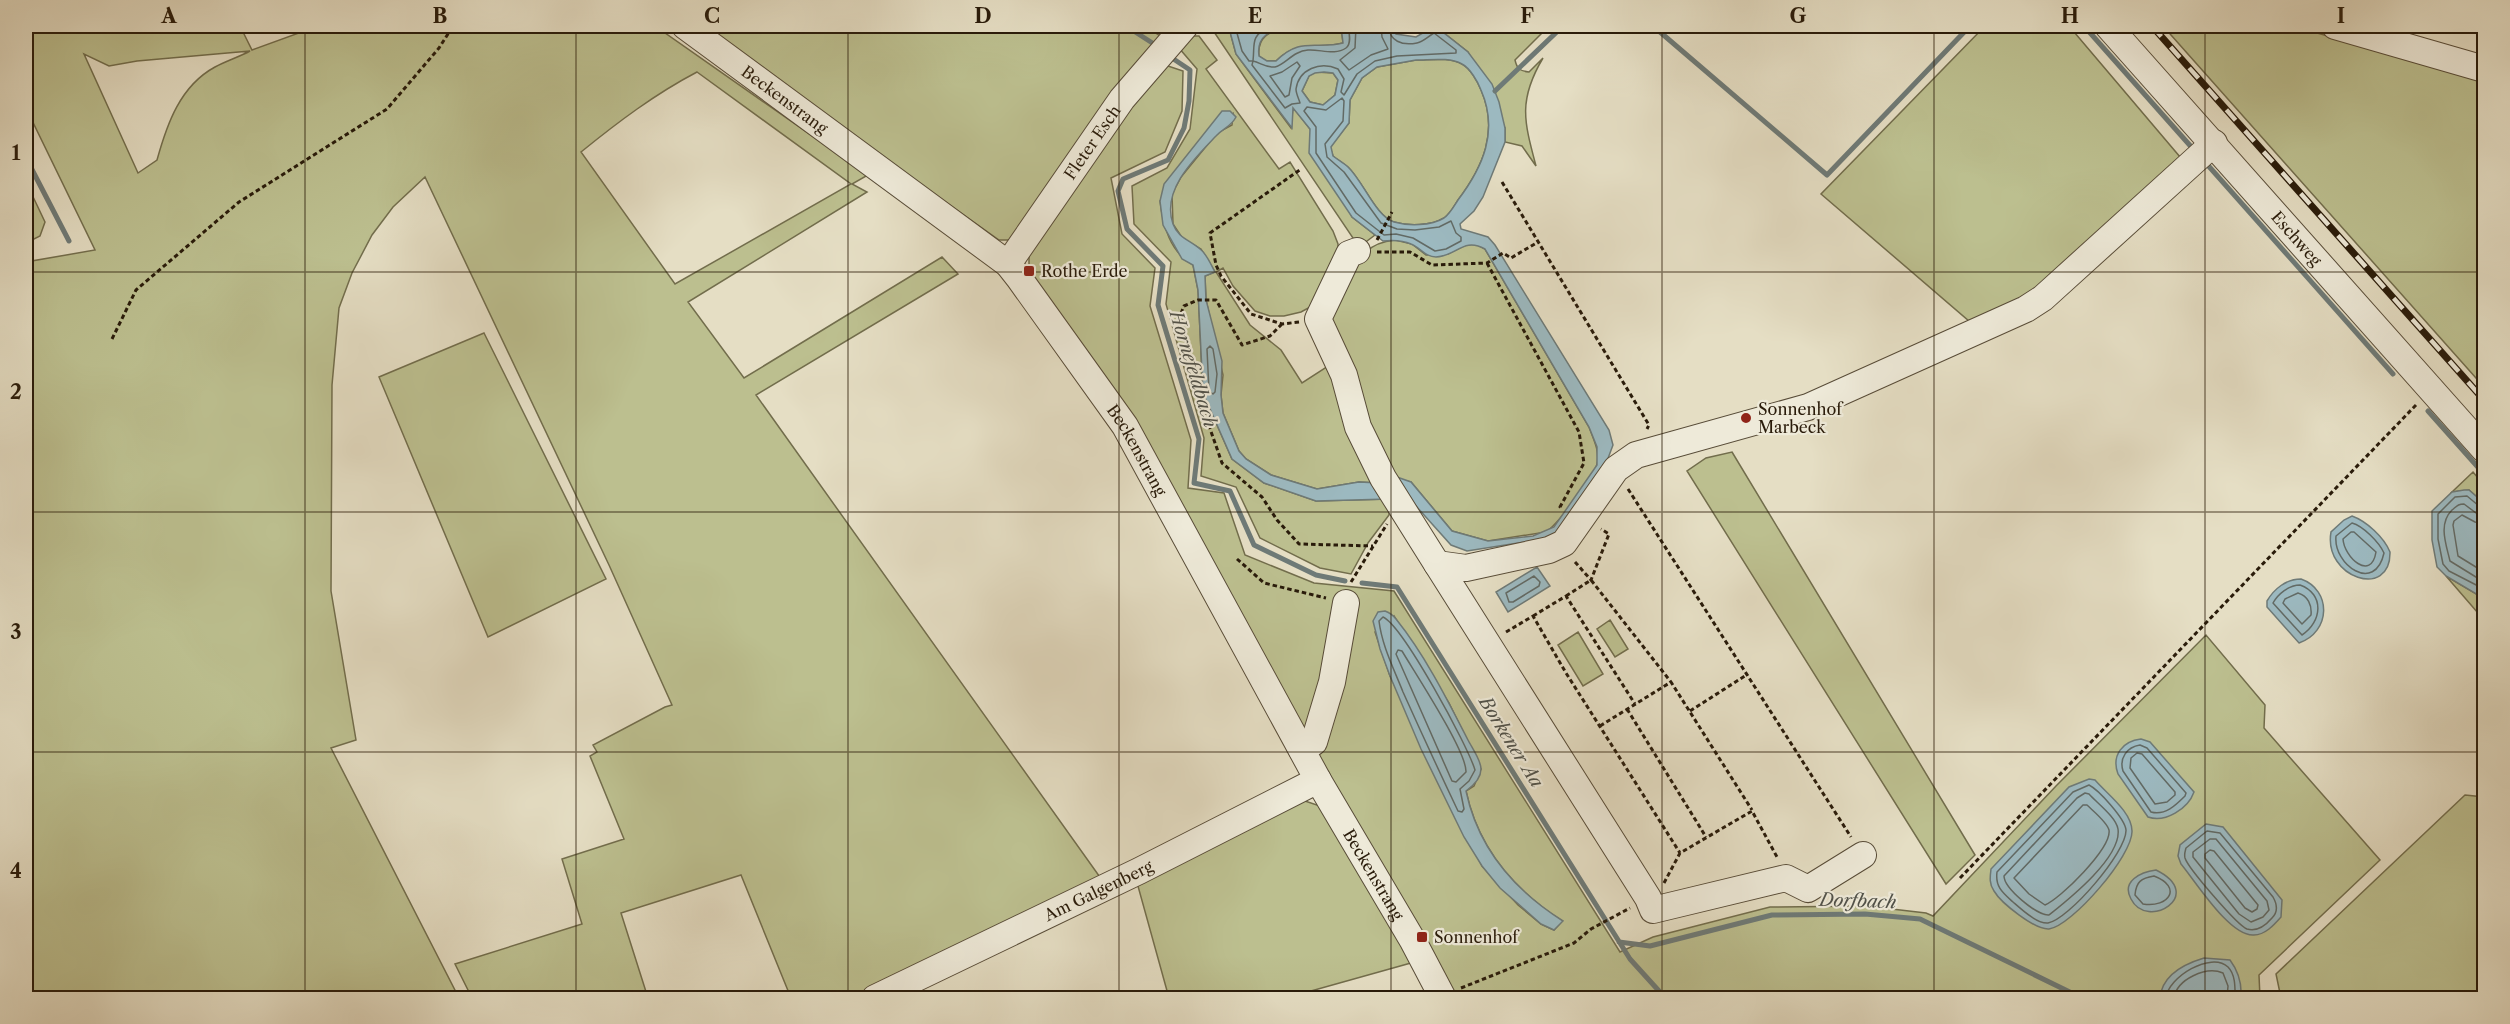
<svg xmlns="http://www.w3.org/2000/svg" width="2510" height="1024" font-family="'Libre Caslon Text',serif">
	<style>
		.green { fill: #bcbf8f; stroke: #726d4c; stroke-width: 1.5; fill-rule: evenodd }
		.water { fill: #9cb9c0; stroke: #6e7a77; stroke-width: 1.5; fill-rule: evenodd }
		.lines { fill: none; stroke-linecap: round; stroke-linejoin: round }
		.shore { stroke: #626a65; stroke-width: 1.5 }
		.stream { stroke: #6e7a77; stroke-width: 5 }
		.minor-casing { stroke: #584c38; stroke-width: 28 }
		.path { stroke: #291b0a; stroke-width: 3; stroke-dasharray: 4.5 3; stroke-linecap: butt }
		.minor { stroke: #eeead9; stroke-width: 26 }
		.rail-casing { stroke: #291b0a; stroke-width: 7 }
		.rail { stroke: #eeead9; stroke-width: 4.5; stroke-dasharray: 14; stroke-linecap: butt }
		.grid { fill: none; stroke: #291b0a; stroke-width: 1.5; stroke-opacity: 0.55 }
		.poi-dot { fill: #8f2418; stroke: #eeead9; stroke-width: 2 }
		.labels { text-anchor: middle; stroke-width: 4.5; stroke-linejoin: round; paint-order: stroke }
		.street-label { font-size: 16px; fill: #291b0a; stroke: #eeead9 }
		.poi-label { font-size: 16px; fill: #291b0a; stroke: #eeead9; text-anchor: start }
		.water-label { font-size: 18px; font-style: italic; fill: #51524a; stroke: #eeead9 }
		.neatline { fill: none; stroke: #291b0a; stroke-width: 2 }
		.grid-label { font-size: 20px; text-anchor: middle; font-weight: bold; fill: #291b0a }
	</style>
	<rect width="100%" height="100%" fill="#e5dec4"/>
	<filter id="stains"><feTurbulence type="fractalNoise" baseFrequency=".00333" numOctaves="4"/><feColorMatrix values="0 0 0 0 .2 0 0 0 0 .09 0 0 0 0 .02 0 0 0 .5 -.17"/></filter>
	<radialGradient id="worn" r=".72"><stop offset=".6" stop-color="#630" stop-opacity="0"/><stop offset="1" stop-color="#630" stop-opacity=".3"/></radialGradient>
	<!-- green -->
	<path class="green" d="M 27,26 L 240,26 L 252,50 L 318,26 L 655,26 L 868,175 L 852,184 L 867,192 L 688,302 L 744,378 L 942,257 L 958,274 L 756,395 L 1102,880 L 863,998 L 791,998 L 741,875 L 621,913 L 648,998 L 472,998 L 455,964 L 582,924 L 562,859 L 624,839 L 590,756 L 597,752 L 593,745 L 665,707 L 672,705 L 609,565 L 425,177 L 393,207 L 372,235 L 352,273 L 339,308 L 332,385 L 331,591 L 356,740 L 331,748 L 459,998 L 26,998 L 26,262 L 95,250 L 26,108 ZM 250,51 C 239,57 226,61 215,67 C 180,86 167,124 157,160 L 138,173 L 84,54 L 109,66 L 137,61 ZM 697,72 L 851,184 L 675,284 L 581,152 C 618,122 655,94 697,72 Z
		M 698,26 L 1145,26 L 1160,36 L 1109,96 L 1018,240 L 999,240 Z
		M 1210,26 L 1231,26 L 1229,28 L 1236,54 L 1291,128 L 1293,107 L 1310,129 L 1352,217 L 1375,235 L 1359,247 Z
		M 1286,26 L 1341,26 L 1343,43 C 1317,50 1300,38 1276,61 L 1266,61 L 1259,56 C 1257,37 1269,32 1286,26 Z
		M 1435,26 L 1549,26 L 1515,60 C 1517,69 1520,71 1529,72 L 1543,58 C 1518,100 1524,121 1536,166 L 1522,146 L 1505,142 L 1505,128 L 1468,52 Z
		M 1985,26 L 2069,26 L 2186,164 L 2054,283 L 1976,327 L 1821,194 Z
		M 2163,26 L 2293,26 L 2484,81 L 2484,387 Z
		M 1193,36 L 1199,36 L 1217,60 L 1206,69 L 1279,169 L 1290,162 L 1333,231 L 1338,244 L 1338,257 L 1314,305 L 1301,312 L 1284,316 L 1270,316 L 1255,311 L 1233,286 L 1223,268 L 1216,272 L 1250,325 L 1281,350 L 1302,383 L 1328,366 L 1379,483 L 1359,482 L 1317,489 L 1271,475 L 1246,459 L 1239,451 L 1223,413 L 1221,395 L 1223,375 L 1206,300 L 1205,276 L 1215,272 L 1201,249 L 1183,239 L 1173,224 L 1172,194 L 1181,177 L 1217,133 L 1232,125 L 1233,114 L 1160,201 C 1163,226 1170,252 1193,265 L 1198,290 L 1203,393 L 1232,459 L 1264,483 L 1316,501 L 1389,499 L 1389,515 L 1368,543 L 1351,574 L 1320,568 L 1260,538 L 1236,487 L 1201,476 L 1204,438 L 1166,304 L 1171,262 L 1134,224 L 1132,186 L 1167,168 L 1190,129 L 1197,69 L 1179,48 Z
		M 1416,60 C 1431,60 1449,57 1462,64 C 1470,68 1478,82 1481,90 C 1499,131 1483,167 1458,200 C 1454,206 1450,214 1444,218 C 1431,226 1408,226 1394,222 C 1376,217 1363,181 1348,167 C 1343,163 1338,160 1333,156 L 1330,147 L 1349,123 L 1350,100 L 1362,78 L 1377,67 Z
		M 1162,64 L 1183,71 L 1182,111 L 1165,152 L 1111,178 L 1122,234 L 1155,268 L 1150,306 L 1191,440 L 1188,488 L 1224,493 L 1245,555 L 1314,583 L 1394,591 L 1620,952 L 1653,937 L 1770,907 L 1866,906 L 1926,913 L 1933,916 L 2056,786 L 2206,635 L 2265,705 L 2264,728 L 2380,860 L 2259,975 L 2260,998 L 1450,998 L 1029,280 L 1029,254 ZM 1394,616 L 1449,703 L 1481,769 L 1474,786 L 1466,791 C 1478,848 1514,890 1562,921 L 1554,930 L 1541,924 L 1518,905 L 1482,866 L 1390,676 L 1375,632 Z
		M 1315,72 L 1333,73 L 1338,80 L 1335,95 L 1323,105 L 1310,102 L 1302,91 L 1309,76 Z
		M 26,182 L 45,222 L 40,236 L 26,243 Z
		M 1395,240 L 1412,244 L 1426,255 L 1448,254 L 1466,245 L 1476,244 L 1485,249 L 1589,427 C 1593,438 1600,451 1597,464 C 1594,477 1557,525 1546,532 L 1488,541 L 1452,531 L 1411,482 L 1390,478 L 1328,316 C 1332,298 1352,265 1366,252 C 1374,244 1385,241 1395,240 Z
		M 484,333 L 606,579 L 488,637 L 379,377 Z
		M 1732,452 L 1975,855 L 1946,884 L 1687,471 L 1706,458 Z
		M 2473,472 L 2484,485 L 2484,503 L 2469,490 L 2452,492 Z
		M 2446,576 L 2478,595 L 2484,595 L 2484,620 Z
		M 1610,620 L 1628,649 L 1615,657 L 1597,629 Z
		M 1578,632 L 1603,674 L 1583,686 L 1558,645 Z
		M 2465,795 L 2484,797 L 2484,998 L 2281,998 L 2276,974 Z
		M 1302,800 L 1326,808 L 1418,961 L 1286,998 L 1169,998 L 1136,879 Z"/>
	<!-- water -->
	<path class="water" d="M 1231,26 L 1288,26 C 1271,31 1256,35 1259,56 L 1267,61 L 1276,61 C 1301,36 1315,50 1343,43 L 1341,26 L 1395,26 L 1396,34 L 1416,37 L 1435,26 L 1468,52 L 1492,84 L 1499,102 L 1505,128 L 1505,142 L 1483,197 L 1474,211 L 1460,224 L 1461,229 L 1488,237 L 1495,245 L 1609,430 L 1613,445 L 1604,469 L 1559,531 L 1549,538 L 1467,551 L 1451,545 L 1407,496 L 1394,476 L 1411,482 L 1452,531 L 1488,541 L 1533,536 L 1554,527 L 1597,465 L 1597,447 L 1589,427 L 1485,249 C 1463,237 1457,256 1436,257 C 1425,257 1421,248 1411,244 C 1402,240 1393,240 1383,241 L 1352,217 L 1309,153 L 1310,129 L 1293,108 L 1292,128 L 1236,54 L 1229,28 ZM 1416,60 C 1431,60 1449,57 1462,64 C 1470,68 1478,82 1481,90 C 1499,131 1483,167 1458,200 C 1454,206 1450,214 1444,218 C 1431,226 1408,226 1394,222 C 1376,217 1363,181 1348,167 C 1344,163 1338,160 1333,156 L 1331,147 L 1349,123 L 1350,100 L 1362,78 L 1377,67 ZM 1324,72 L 1333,73 L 1338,80 L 1335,95 L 1323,105 L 1310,102 L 1302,91 L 1309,76 L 1315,73 Z
		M 1222,111 L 1230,111 L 1236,117 C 1231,127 1223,128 1216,136 C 1195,158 1161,190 1173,224 C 1178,238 1190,240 1200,249 C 1207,254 1211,265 1215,272 L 1205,276 L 1206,300 L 1222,361 L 1221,395 L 1223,413 L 1239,451 L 1246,459 L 1271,475 L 1317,489 L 1359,482 L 1379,483 L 1389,499 L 1316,501 L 1264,483 L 1232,459 L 1203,393 L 1198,290 L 1193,265 L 1182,259 L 1163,225 L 1160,201 L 1164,184 Z
		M 2464,490 L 2469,490 L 2484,503 L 2484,595 L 2478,595 L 2446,576 L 2437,567 L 2432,540 L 2432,511 L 2452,492 Z
		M 2352,516 C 2366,521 2384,537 2390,552 C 2391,600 2323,578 2331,532 L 2344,520 Z
		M 1537,567 L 1550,586 L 1508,612 L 1496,592 Z
		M 2301,579 C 2332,590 2331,632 2299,643 L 2267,607 L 2267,601 C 2274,589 2286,579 2301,579 Z
		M 1385,611 C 1390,613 1393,615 1396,619 C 1425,655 1447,699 1468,740 C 1472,748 1481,760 1481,769 C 1481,779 1473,786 1466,791 C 1478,848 1514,890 1563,921 L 1554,930 L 1541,924 L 1500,888 L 1482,866 L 1464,837 L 1421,749 L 1390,676 L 1380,649 L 1373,621 L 1378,612 Z
		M 2141,739 L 2150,742 L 2194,792 C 2188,809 2165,823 2148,817 L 2118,774 C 2111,755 2123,741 2141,739 Z
		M 2089,779 L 2095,780 C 2107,794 2132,812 2132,831 C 2133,855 2072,926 2049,929 C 2035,930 2001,903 1994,891 C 1989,884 1990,877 1991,869 L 2069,787 Z
		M 2206,824 L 2223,827 L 2282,900 L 2281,917 C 2274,925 2265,935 2254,935 C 2230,937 2196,882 2181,864 L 2178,856 L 2180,845 Z
		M 2156,870 C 2207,895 2147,931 2131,899 C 2121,881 2141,872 2156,870 Z
		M 2204,958 L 2230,960 C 2239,972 2242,985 2241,998 L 2160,998 C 2162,975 2184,964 2204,958 Z"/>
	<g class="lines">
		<!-- shore -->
		<path class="shore" d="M 1235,26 L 1242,51 L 1249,61 L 1253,61 L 1252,65 L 1285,108 L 1292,104 L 1300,103 C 1299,99 1296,94 1296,89 C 1299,69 1320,61 1338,69 L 1344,79 L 1341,92 L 1344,95 L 1357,74 L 1375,61 L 1397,56 L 1456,53 L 1456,50 L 1434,33 C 1429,36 1423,42 1417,43 C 1402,46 1389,41 1389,26
			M 1269,26 C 1250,37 1255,43 1253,61 C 1261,63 1266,68 1275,67 C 1285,65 1293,51 1308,50 C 1320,49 1335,56 1346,48 C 1352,44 1349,32 1348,26
			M 1356,26 L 1355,48 L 1340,60 L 1349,70 L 1371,55 L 1388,49 L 1382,37 L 1381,26
			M 1297,62 L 1300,66 L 1292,78 L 1289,95 L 1285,97 L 1270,76 L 1282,72 Z
			M 1342,98 L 1344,101 L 1343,121 L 1325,144 L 1327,157 L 1344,172 L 1381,223 L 1397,229 L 1415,230 L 1439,227 L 1451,221 L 1456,233 L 1461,237 L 1461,241 L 1446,249 L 1435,251 L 1413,238 L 1396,234 L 1384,235 L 1356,213 L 1316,153 L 1316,127 L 1304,111 L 1307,107 L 1326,110 Z
			M 1210,346 L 1213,349 L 1217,374 L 1215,392 L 1213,394 L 1209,391 L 1207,349 Z
			M 2484,507 L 2479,506 L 2467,496 L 2455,497 L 2438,514 L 2438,539 L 2443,564 L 2449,571 L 2484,589
			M 2484,515 L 2476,513 L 2464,504 C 2458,504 2457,506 2452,510 C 2438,524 2446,544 2450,561 L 2484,582
			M 2352,523 C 2363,526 2379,542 2384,553 C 2375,594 2333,565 2336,536 Z
			M 2484,524 L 2475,522 L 2462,515 L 2454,521 L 2453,525 L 2458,556 L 2484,572
			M 2351,532 L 2354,532 L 2376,552 C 2371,582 2344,557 2343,539 Z
			M 1534,576 L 1540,582 L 1539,586 L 1513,602 L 1509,602 L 1506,593 Z
			M 2300,585 C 2325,594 2322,622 2302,635 L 2273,603 C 2278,594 2289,585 2300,585 Z
			M 2298,593 C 2308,596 2312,605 2311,615 L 2302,624 L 2283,603 L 2285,599 Z
			M 1383,617 C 1403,626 1468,746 1475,770 L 1469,781 L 1460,789 L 1464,809 L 1462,812 L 1458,811 C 1439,771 1421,732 1403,692 C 1394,669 1382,646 1379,621 Z
			M 1398,650 L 1402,651 C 1415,673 1467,752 1466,772 L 1456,782 L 1452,781 L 1396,654 Z
			M 2140,745 L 2147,748 L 2186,793 L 2185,796 C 2176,805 2165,816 2151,812 L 2123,771 C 2119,758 2127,747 2140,745 Z
			M 2137,753 L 2142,754 L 2175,792 L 2175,795 L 2167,802 L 2155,804 L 2130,768 L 2131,758 Z
			M 2089,785 C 2099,790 2125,819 2126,830 C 2127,852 2068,920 2048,923 C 2037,924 2021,909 2013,902 C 2003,893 1995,887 1997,872 L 2073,792 Z
			M 2085,793 L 2089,794 C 2097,803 2116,817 2118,829 C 2122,857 2069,899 2049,915 C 2037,916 2004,888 2004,876 L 2077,798 Z
			M 2083,805 L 2087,805 C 2093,811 2107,822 2109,830 C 2112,848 2060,899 2045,905 L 2029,894 L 2014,878 Z
			M 2207,831 L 2220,833 L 2273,897 C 2277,904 2278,912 2272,918 C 2266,925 2257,932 2247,929 C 2237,925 2188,868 2185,858 C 2184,854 2185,852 2186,848 Z
			M 2210,839 L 2216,839 L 2267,901 L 2269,910 L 2263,917 L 2251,922 L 2239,914 L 2193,857 L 2193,852 Z
			M 2210,850 L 2214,851 L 2258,905 L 2257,909 L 2252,912 L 2245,908 L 2205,858 L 2205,854 Z
			M 2154,876 C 2183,887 2169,908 2143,904 L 2135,895 C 2136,882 2141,878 2154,876 Z
			M 2166,998 C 2168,977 2211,951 2228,967 C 2236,975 2235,989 2235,998
			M 2174,998 C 2177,979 2206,966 2223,973 L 2228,986 L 2227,998"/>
		<!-- stream -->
		<path class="stream" d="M 1126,26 L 1157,46
			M 1653,26 L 1827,175 L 1970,26
			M 2084,26 L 2194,150
			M 1172,58 L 1190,70 L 1189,101 L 1184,128 L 1168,160 L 1123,179 L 1118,191 L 1127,229 L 1163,266 L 1158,305 L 1199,439 L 1194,483 L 1230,491 L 1254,545 L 1316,575 L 1345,581
			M 1495,91 L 1563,26
			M 26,158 L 69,241
			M 2205,162 L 2393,374
			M 2428,411 L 2484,474
			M 1362,583 L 1397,587 L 1630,959 L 1659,991 L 1662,998
			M 1619,942 L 1650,946 L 1772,915 L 1865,914 L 1920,919 L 2082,998"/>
		<!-- minor casing -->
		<g class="minor-casing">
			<g id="minor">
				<path id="s1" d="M 685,26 L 1008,264 L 1019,278 L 1125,426 L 1318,780 L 1413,941 L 1443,998"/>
				<path id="s2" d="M 2108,26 L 2484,449"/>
				<path d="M 2335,26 L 2484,69"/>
				<path d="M 1357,251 L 1349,254 L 1318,319 L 1344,375 L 1358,427 L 1383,478 L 1437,564"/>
				<path id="s3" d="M 1008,264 L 1122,99 L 1185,26"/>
				<path d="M 1302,750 L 1314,742 L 1332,682 L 1346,603"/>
				<path d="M 1863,855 L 1808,889 L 1786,878 L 1653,910 L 1648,898 L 1437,564 L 1466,568 L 1549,550 L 1564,543 L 1616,469 L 1636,455 L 1808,407 L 2026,309 L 2043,298 L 2214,143"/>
				<path id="s4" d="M 875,998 L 1139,871 L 1318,780"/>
			</g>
		</g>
		<!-- path -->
		<path class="path" d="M 1502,182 L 1649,425 L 1647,429
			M 1377,240 L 1392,212
			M 1377,252 L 1410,252 L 1432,265 L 1487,263 L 1503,253 L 1511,258 L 1538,242
			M 1487,263 L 1579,432 L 1584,463 L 1560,507 L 1562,509
			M 1299,322 L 1282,324 L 1251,314 L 1221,276 L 1216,265 L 1210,233 L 1301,169
			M 1282,324 L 1270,336 L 1242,345 L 1216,300 L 1198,300 L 1184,306 L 1180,316 L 1199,397 L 1222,463 L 1262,497 L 1277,520 L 1299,544 L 1373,546
			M 112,339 L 136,290 L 239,202 L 387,109 L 439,48 L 453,26
			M 1628,489 L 1851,837
			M 1237,559 L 1264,583 L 1326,598
			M 1575,562 L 1591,580 L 1609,534 L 1601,529
			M 1351,582 L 1387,524
			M 1566,596 L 1591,580 L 1671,682
			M 1533,616 L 1566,596 L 1635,704
			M 1506,632 L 1533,616 L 1566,673 L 1680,853
			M 1627,709 L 1706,837
			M 1690,711 L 1748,674
			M 1600,726 L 1671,682 L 1752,810
			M 1960,878 L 2416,405
			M 1664,883 L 1680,853 L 1752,811 L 1777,857
			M 1461,988 L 1574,943 L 1591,929 L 1630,908"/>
		<!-- minor -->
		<use href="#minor" class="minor"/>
		<!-- rail casing -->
		<g class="rail-casing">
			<path id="rail" d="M 2152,26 L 2484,400"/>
		</g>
		<!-- rail -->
		<use href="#rail" class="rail"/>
	</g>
	<!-- grid -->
	<path class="grid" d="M 305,26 L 305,998M 576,26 L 576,998M 848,26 L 848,998M 1119,26 L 1119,998M 1391,26 L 1391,998M 1662,26 L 1662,998M 1934,26 L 1934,998M 2205,26 L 2205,998M 26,272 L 2484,272M 26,512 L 2484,512M 26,752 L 2484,752"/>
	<!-- markers -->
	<g class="poi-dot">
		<rect x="1023" y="265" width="12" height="12" rx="3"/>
		<circle cx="1746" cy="418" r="6"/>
		<rect x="1416" y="931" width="12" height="12" rx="3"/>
	</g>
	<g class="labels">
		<!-- street labels -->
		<g class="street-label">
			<text dy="6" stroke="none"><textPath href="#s1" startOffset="124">Beckenstrang</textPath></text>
			<text dy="6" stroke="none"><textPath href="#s3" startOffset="148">Fleter Esch</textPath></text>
			<text dy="6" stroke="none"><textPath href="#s2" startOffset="284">Eschweg</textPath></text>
			<text dy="6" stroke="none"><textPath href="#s1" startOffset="628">Beckenstrang</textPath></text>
			<text dy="6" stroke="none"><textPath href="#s1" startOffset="1114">Beckenstrang</textPath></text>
			<text dy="6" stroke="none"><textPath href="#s4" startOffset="248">Am Galgenberg</textPath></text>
		</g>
		<!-- poi labels -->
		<g class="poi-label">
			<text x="1041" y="277">Rothe Erde</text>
			<text x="1758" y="415">Sonnenhof<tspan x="1758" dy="18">Marbeck</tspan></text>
			<text x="1434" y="943">Sonnenhof</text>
		</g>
		<!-- water labels -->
		<g class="water-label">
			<text transform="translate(1193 369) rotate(73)" y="6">Hornefeldbach</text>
			<text transform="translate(1511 742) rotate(58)" y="6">Borkener Aa</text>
			<text transform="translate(1858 901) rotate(2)" y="6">Dorfbach</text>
		</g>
	</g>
	<!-- margin -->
	<rect width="2510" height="1024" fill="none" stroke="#e5dec4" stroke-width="66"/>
	<rect x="33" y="33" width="2444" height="958" class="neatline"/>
	<g class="grid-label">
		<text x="169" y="23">A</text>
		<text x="440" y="23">B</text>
		<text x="712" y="23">C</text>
		<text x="983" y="23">D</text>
		<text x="1255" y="23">E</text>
		<text x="1527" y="23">F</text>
		<text x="1798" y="23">G</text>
		<text x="2070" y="23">H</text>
		<text x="2341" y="23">I</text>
		<text x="16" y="160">1</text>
		<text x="16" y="399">2</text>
		<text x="16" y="639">3</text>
		<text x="16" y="878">4</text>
	</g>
	<rect width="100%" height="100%" filter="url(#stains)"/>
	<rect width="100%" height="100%" fill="url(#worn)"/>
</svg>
